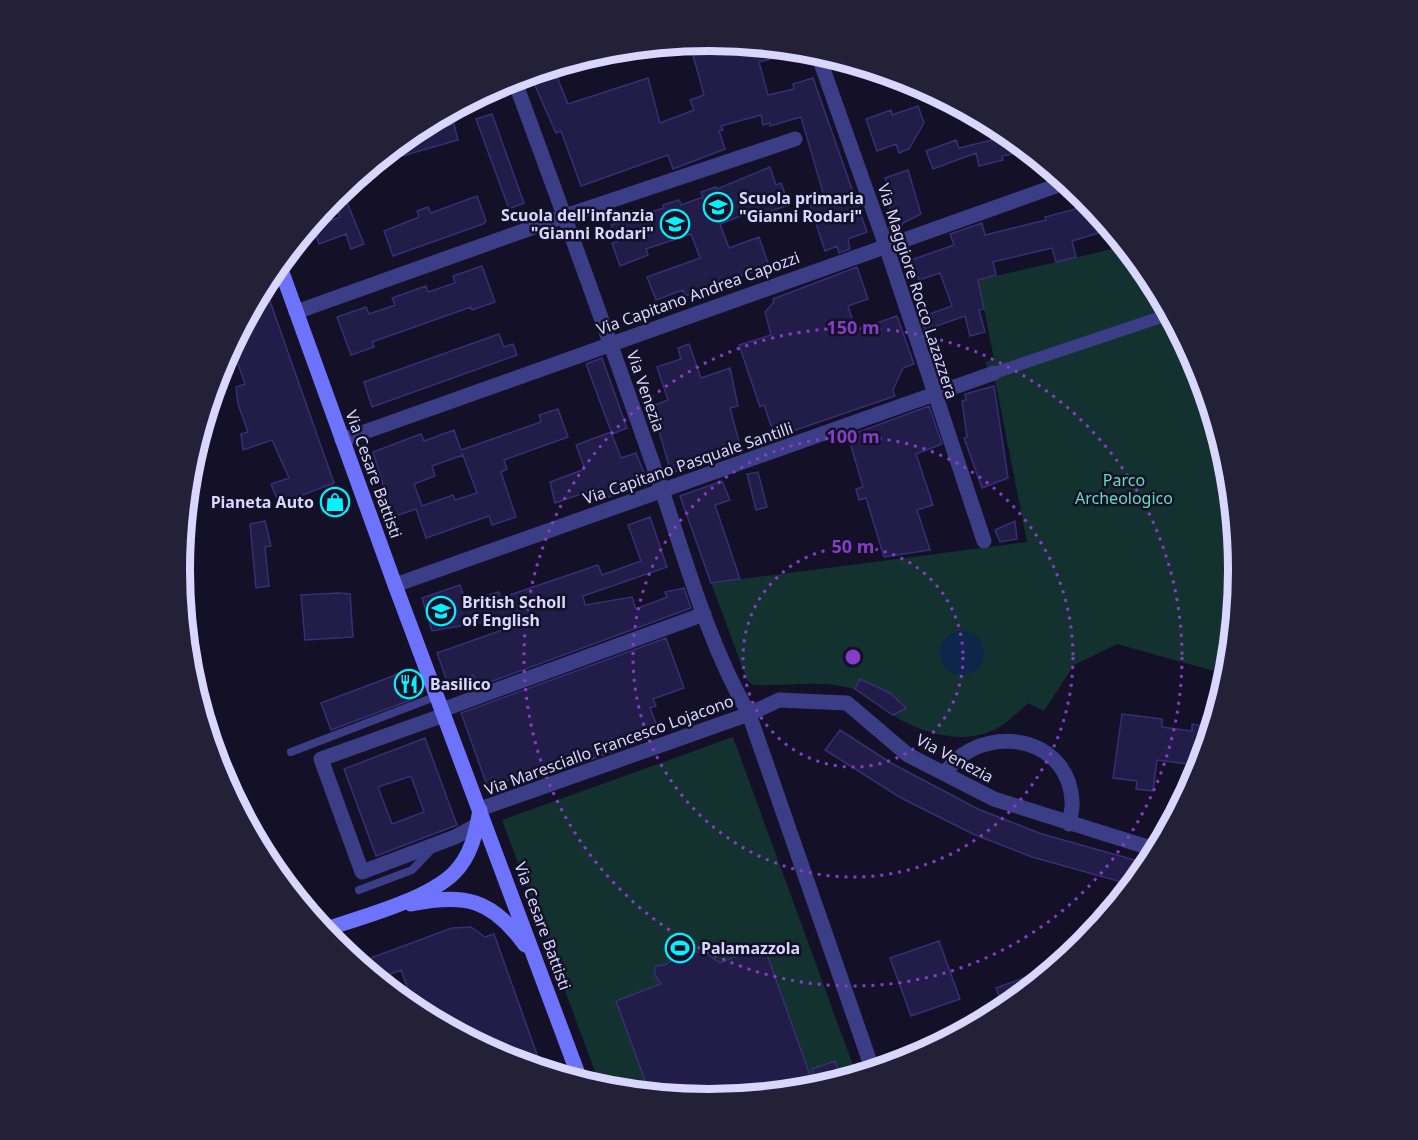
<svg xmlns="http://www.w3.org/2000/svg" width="1418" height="1140" font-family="'Noto Sans',sans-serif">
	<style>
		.green { fill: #13312f }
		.water { fill: #0d264a }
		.building { fill: #221c48; stroke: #382e74; stroke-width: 1.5; fill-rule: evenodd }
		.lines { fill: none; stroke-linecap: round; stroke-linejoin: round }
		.service { stroke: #3b3d86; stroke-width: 8 }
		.pedestrian { stroke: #3b3d86; stroke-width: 12 }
		.minor { stroke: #3b3d86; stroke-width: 15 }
		.secondary { stroke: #6e73fe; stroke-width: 15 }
		.ring { fill: none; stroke: #843dc5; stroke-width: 3; stroke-dasharray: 3 6 }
		.labels { text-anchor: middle; stroke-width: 5; stroke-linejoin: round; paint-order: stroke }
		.poi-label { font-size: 16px; font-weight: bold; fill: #d9d7ff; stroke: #131027; text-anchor: start }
		.street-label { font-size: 16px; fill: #d9d7ff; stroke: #131027 }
		.park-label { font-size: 16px; fill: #62dfb9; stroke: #131027 }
		.rim { fill: none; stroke: #d9d7ff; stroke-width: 8 }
		.centre { fill: #843dc5; stroke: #131027; stroke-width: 3 }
		.ring-label { font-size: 18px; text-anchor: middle; font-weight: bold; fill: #843dc5; stroke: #131027; stroke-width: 5; stroke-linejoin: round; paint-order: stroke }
	</style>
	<rect width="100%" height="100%" fill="#131027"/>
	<!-- green -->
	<path class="green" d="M 1125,246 L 1149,276 L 1198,368 L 1228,467 L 1238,570 L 1228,675 L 1117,644 L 1074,665 L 1044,711 L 1028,703 C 1020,710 1012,718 1004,724 C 970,748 923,735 891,714 C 880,707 866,692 853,689 C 820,679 786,687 753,685 L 747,680 L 711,583 L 1027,542 L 995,380 L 991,380 L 985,362 L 994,359 L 978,280 Z
		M 733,737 L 857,1076 L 812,1089 L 709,1099 L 601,1088 L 502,820 Z"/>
	<!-- water -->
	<path class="water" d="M940 653a22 22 0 1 1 44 0a22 22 0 1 1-44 0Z"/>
	<!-- building -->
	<path class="building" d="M 715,42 L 718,54 L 751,45 L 801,50 L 759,62 L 768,95 L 794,89 L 793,84 L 813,78 L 867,232 L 848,239 L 850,249 L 839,253 L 837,246 L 825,251 L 809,202 L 824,196 L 801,117 L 770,126 L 770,123 L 763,125 L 761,115 L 721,126 L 723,130 L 719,131 L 725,149 L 673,169 L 668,155 L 581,186 L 561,131 L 556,133 L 533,81 L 538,71 L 553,67 L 568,104 L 648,78 L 660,123 L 694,110 L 690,100 L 704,95 L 691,48 Z
		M 918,106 L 924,123 L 909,149 L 899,153 L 896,144 L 877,151 L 866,119 L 891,110 L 892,115 Z
		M 492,114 L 524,203 L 509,209 L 476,119 Z
		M 988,122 L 1012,137 L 1016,153 L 1002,156 L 1003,160 L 979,166 L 976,153 L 933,169 L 926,151 L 956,140 L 959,148 L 992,140 Z
		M 454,124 L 458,140 L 374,164 L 406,137 Z
		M 770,167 L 776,185 L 781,183 L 789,205 L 760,215 L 758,209 L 720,224 L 729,248 L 759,237 L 769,266 L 685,296 L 683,290 L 656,300 L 647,277 L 700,258 L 691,234 L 646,249 L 648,255 L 620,266 L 612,243 L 617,242 L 611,225 L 664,208 L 663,205 L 679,200 L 681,205 L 703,197 L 701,192 L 716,187 L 717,189 Z
		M 908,170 L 921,214 L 903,223 L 900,231 L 891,232 L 890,204 L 893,202 L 885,178 Z
		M 342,190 L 364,244 L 351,249 L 346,234 L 319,244 L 313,227 L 340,217 L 333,198 Z
		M 477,196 L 486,221 L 483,224 L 393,256 L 384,231 L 419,217 L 417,211 L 428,207 L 431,213 Z
		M 1086,199 L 1111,229 L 1072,241 L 1076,257 L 1056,262 L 1052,248 L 993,262 L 996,275 L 978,280 L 984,309 L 979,310 L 985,332 L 970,336 L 965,316 L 925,330 L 921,317 L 952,306 L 940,273 L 919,280 L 911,260 L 954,245 L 950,234 L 982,223 L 985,235 L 1046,220 L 1045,217 L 1076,209 L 1074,202 Z
		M 482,266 L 495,302 L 472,310 L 471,307 L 372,342 L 374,347 L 351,355 L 337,317 L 366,307 L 369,314 L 395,305 L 392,298 L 426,286 L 428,292 L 455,283 L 453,276 Z
		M 857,267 L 868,299 L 848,306 L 856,330 L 897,316 L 914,364 L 903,368 L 893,390 L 895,396 L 775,437 L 764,405 L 760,407 L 739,345 L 771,335 L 765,312 L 774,302 L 773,299 Z
		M 264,284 L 334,483 L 279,504 L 271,484 L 289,478 L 272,440 L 243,450 L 241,434 L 248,432 L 238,404 L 236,387 L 245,384 L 235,356 L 232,357 L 231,346 Z
		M 499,334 L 504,347 L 513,344 L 517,355 L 372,407 L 364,382 Z
		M 689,344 L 701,378 L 730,368 L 738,406 L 730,408 L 741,449 L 671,473 L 652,406 L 668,400 L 657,367 L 681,359 L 678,348 Z
		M 602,358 L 627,428 L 612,434 L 586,364 Z
		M 994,386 L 1008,478 L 982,488 L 964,438 L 967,437 L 962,401 L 966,400 L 965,394 Z
		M 929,406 L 942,444 L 916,454 L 933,505 L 917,510 L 930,550 L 884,557 L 866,498 L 859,500 L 856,489 L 863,487 L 848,436 Z
		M 558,409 L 568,437 L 504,460 L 507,469 L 501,472 L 516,517 L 492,525 L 489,516 L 426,538 L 416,509 L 393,517 L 373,452 L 421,434 L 424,441 L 454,430 L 461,450 L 541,422 L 539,415 ZM 462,453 L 477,493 L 455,500 L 453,495 L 422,506 L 414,484 L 435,476 L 432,466 L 463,455 Z
		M 611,432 L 621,458 L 636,453 L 648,483 L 597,501 L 593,490 L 555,503 L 550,482 L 585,469 L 576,445 Z
		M 758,472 L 767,507 L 756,510 L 747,474 Z
		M 722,481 L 730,500 L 715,505 L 740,579 L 711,583 L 680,496 Z
		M 650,517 L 667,567 L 583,596 L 585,605 L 632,597 L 636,609 L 667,597 L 665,592 L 684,588 L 691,608 L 477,687 L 473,675 L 448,684 L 437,653 L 514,626 L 512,617 L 432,631 L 422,598 L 460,585 L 466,602 L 488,598 L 488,595 L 499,592 L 501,598 L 598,565 L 602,575 L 641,561 L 628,525 Z
		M 265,521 L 271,546 L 265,547 L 269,586 L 256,588 L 250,524 Z
		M 1015,521 L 1017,539 L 1000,542 L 995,530 Z
		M 338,593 L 350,594 L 353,637 L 305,640 L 301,595 Z
		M 666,638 L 684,688 L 653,699 L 656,706 L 650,708 L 659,731 L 626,743 L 628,746 L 579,764 L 576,754 L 488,788 L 461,713 Z
		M 401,673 L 411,700 L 331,730 L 321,703 Z
		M 860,679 L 890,693 L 906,708 L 893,715 L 855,689 Z
		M 1122,714 L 1162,719 L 1162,727 L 1192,731 L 1192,724 L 1212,727 L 1198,773 L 1184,799 L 1188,764 L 1157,760 L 1153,791 L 1136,789 L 1137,781 L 1113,778 Z
		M 840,730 L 891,763 L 978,809 L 1042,834 L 1149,864 L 1132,885 L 1032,857 L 973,834 L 901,798 L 825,750 Z
		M 425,738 L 457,825 L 376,856 L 344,769 ZM 411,776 L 424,812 L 392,824 L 378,787 Z
		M 471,927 L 485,937 L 494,934 L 540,1063 L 531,1067 L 506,1059 L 416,1011 L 401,970 L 377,979 L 357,963 L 452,928 Z
		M 939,941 L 960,999 L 911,1016 L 890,958 Z
		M 764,946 L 811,1078 L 767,1094 L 709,1100 L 650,1094 L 616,1001 L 661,984 L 654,974 L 656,966 L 665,965 L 683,952 L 704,952 L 720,963 Z
		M 1051,968 L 1052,970 L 1004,1010 L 996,988 Z
		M 835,1061 L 838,1072 L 816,1080 L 812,1069 Z"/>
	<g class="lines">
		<!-- service -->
		<path class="service" d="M 291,752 L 437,696
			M 359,890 L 412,870 L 432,849"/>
		<!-- pedestrian -->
		<path class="pedestrian" d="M 994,373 L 1170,314"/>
		<!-- minor -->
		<path class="minor" d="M 817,52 L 886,246 L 984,541
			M 514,79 C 562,209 610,341 656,473 C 684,553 706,640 749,714 L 873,1071
			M 296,312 L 565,216 L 795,139
			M 342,440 L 1067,182
			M 395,585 L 994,373
			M 442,710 L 704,614
			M 444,715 L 321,759 L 362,872 L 455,837 L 477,825
			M 944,773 C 950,767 957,758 964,754 C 1007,726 1069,745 1072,801 C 1073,808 1070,817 1069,824
			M 480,809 L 749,714 L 779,700 L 847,703 L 908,755 L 994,799 L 1157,850
			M 566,1077 L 578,1074"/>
		<!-- secondary -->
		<path class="secondary" d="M 279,264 L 395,585 L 581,1082
			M 411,904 C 465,893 492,899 525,945
			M 323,930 C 359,918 427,900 454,873 C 471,856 476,833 480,810"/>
	</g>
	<!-- distance rings -->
	<g class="ring">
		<circle cx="853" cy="657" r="110"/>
		<circle cx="853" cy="657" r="220"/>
		<circle cx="853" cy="657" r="329"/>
	</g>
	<!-- icons -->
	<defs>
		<g id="school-ring" transform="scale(1.5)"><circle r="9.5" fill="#131027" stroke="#04f2fd" stroke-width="1.5"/><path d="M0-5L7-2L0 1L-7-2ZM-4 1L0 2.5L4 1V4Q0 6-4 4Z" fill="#04f2fd"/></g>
		<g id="shop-ring" transform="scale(1.5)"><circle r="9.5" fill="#131027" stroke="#04f2fd" stroke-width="1.5"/><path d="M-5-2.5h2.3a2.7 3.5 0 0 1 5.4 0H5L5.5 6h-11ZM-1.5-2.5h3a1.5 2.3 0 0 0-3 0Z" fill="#04f2fd"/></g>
		<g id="restaurant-ring" transform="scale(1.5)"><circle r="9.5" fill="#131027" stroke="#04f2fd" stroke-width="1.5"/><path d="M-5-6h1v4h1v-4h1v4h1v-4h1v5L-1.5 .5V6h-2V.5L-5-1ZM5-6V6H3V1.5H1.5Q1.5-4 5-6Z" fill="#04f2fd"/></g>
		<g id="stadium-ring" transform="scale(1.5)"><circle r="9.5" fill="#131027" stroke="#04f2fd" stroke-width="1.5"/><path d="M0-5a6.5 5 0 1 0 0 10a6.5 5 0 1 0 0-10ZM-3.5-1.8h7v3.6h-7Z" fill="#04f2fd"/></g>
	</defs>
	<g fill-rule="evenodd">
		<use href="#school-ring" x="718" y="207"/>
		<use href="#school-ring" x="675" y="224"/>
		<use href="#shop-ring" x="335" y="502"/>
		<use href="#school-ring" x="441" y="611"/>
		<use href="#restaurant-ring" x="409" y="684"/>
		<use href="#stadium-ring" x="680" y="948"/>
	</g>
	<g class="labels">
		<!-- poi labels -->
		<g class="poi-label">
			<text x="739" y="204">Scuola primaria<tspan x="739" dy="18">"Gianni Rodari"</tspan></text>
			<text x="654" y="221" text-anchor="end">Scuola dell'infanzia<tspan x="654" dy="18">"Gianni Rodari"</tspan></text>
			<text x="314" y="508" text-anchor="end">Pianeta Auto</text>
			<text x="462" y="608">British Scholl<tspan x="462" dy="18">of English</tspan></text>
			<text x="430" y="690">Basilico</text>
			<text x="701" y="954">Palamazzola</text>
		</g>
		<!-- street labels -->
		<g class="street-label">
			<text transform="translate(918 291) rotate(72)" y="6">Via Maggiore Rocco Lazazzera</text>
			<text transform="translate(698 293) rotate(-20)" y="6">Via Capitano Andrea Capozzi</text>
			<text transform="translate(646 391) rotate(71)" y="6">Via Venezia</text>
			<text transform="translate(688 463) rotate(-19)" y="6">Via Capitano Pasquale Santilli</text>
			<text transform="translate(374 474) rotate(70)" y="6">Via Cesare Battisti</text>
			<text transform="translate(609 745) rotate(-20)" y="6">Via Maresciallo Francesco Lojacono</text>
			<text transform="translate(955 758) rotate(28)" y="6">Via Venezia</text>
			<text transform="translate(543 926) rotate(70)" y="6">Via Cesare Battisti</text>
		</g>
		<!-- park labels -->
		<g class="park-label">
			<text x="1124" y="486">Parco<tspan x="1124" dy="18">Archeologico</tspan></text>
		</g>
	</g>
	<!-- crop -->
	<path d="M0 0H1418V1140H0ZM190 570a519 519 0 1 1 1038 0a519 519 0 1 1-1038 0Z" fill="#232038" fill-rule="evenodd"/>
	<path class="rim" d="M190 570a519 519 0 1 1 1038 0a519 519 0 1 1-1038 0Z"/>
	<circle cx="853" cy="657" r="9" class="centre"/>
	<g class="ring-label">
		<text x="853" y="334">150 m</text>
		<text x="853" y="443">100 m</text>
		<text x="853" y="553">50 m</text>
	</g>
</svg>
